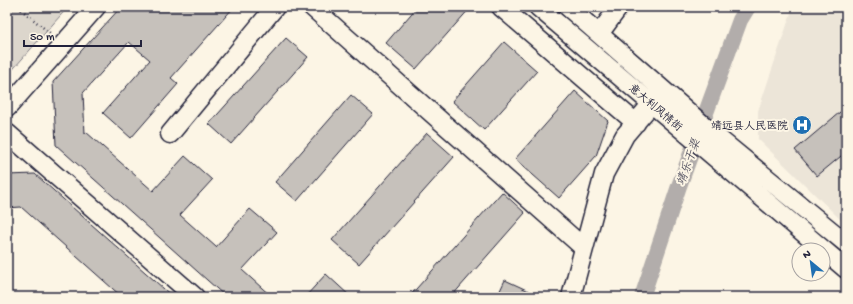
<svg xmlns="http://www.w3.org/2000/svg" width="853" height="304" font-family="'Gochi Hand','LXGW WenKai TC',sans-serif">
	<style>
		.built { fill: #ece5d8 }
		.green { fill: #dcd6cc; stroke: #7f7c84 }
		.lines { fill: none; stroke-linecap: round; stroke-linejoin: round }
		.canal { stroke: #b2adab; stroke-width: 16 }
		.building { fill: #c6c1bb; stroke: #22223b }
		.minor-casing { stroke: #22223b; stroke-width: 21 }
		.path { stroke: #22223b; stroke-width: 2.5; stroke-dasharray: 1 3; stroke-linecap: butt }
		.minor { stroke: #fcf5e5; stroke-width: 18 }
		.labels { text-anchor: middle; stroke-width: 4; stroke-linejoin: round; paint-order: stroke }
		.street-label { font-size: 11px; fill: #22223b; stroke: #fcf5e5 }
		.poi-label { font-size: 11px; fill: #22223b; stroke: #fcf5e5; text-anchor: end }
		.water-label { font-size: 12px; font-style: italic; fill: #545362; stroke: #fcf5e5 }
	</style>
	<rect width="100%" height="100%" fill="#fcf5e5"/>
	<filter id="ink" filterUnits="userSpaceOnUse"><feTurbulence type="fractalNoise" baseFrequency=".025" numOctaves="2"/><feDisplacementMap in="SourceGraphic" scale="8" xChannelSelector="R" yChannelSelector="G"/><feConvolveMatrix kernelMatrix="1 2 1 2 8 2 1 2 1" color-interpolation-filters="sRGB"/></filter>
	<g filter="url(#ink)">
		<!-- built -->
		<path class="built" d="M 793,7 L 846,7 L 846,225 L 758,139 L 758,111 Z"/>
		<!-- green -->
		<path class="green" d="M 7,7 L 68,7 L 7,76 Z"/>
		<g class="lines">
			<!-- canal -->
			<path class="canal" d="M 642,297 L 679,186 L 740,20 L 748,7"/>
		</g>
		<!-- building -->
		<path class="building" d="M 121,7 L 234,7 L 171,78 L 178,84 L 131,138 L 103,113 L 150,60 L 129,42 L 83,93 L 85,134 L 86,132 L 153,191 L 185,156 L 212,180 L 180,215 L 216,247 L 250,209 L 277,232 L 242,270 L 272,297 L 226,297 L 56,145 L 53,82 Z
			M 417,7 L 471,7 L 416,69 L 386,43 Z
			M 286,38 L 308,57 L 231,144 L 209,124 Z
			M 504,42 L 537,71 L 484,130 L 452,101 Z
			M 575,91 L 608,121 L 596,156 L 559,198 L 515,159 Z
			M 351,95 L 373,114 L 297,201 L 275,182 Z
			M 846,107 L 846,152 L 817,176 L 795,150 Z
			M 427,133 L 454,157 L 359,264 L 332,240 Z
			M 35,174 L 173,297 L 122,297 L 21,207 L 7,208 L 7,175 Z
			M 502,192 L 525,213 L 451,297 L 409,297 Z
			M 326,274 L 351,297 L 305,297 Z
			M 505,280 L 542,297 L 497,297 Z"/>
		<g class="lines">
			<!-- minor casing -->
			<g class="minor-casing">
				<path id="minor" d="M 312,7 L 584,248
					M 501,7 L 636,123
					M 538,7 L 846,269
					M 568,7 L 718,138 L 846,243
					M 599,34 L 619,7
					M 7,108 L 96,7
					M 7,133 L 195,297
					M 170,134 L 275,7
					M 571,297 L 604,174 L 625,135 L 660,94"/>
			</g>
			<!-- path -->
			<path class="path" d="M 18,7 L 51,34"/>
			<!-- minor -->
			<use href="#minor" class="minor"/>
		</g>
	</g>
	<!-- icons -->
	<defs>
		<g id="hospital-disc" transform="scale(1)"><circle r="9.5" fill="#1f6fb2" stroke="#fcf5e5"/><path d="M-5-5h3v3.5h4V-5h3V5h-3V1.5h-4V5h-3Z" fill="#fff"/></g>
	</defs>
	<g fill-rule="evenodd">
		<use href="#hospital-disc" x="802" y="125"/>
	</g>
	<g class="labels">
		<!-- street labels -->
		<g class="street-label">
			<text transform="translate(656 107) rotate(40)" y="4">意大利风情街</text>
		</g>
		<!-- poi labels -->
		<g class="poi-label">
			<text x="788" y="129">靖远县人民医院</text>
		</g>
		<!-- water labels -->
		<g class="water-label">
			<text transform="translate(688 162) rotate(-70)" y="4">靖乐干渠</text>
		</g>
	</g>
	<!-- margin -->
	<rect width="853" height="304" fill="none" stroke="#fcf5e5" stroke-width="24"/>
	<rect x="12" y="12" width="829" height="280" fill="none" stroke="#22223b" stroke-width="1.5" filter="url(#ink)"/>
	<!-- north arrow -->
	<g transform="translate(811 262) rotate(331)"><circle r="19" fill="#fcf5e5" stroke="#a5a1a1"/>
	<path d="M0-3L7 15L0 10L-7 15Z" fill="#1f6fb2"/>
	<text y="-6" font-size="11" font-weight="bold" text-anchor="middle" fill="#22223b">N</text>
	</g>
	<!-- scale -->
	<path d="M24 40v6h117v-6" fill="none" stroke="#22223b" stroke-width="2"/>
	<text x="30" y="40" font-size="12" fill="#22223b" stroke="#fcf5e5" stroke-width="3" paint-order="stroke">50 m</text>
</svg>
